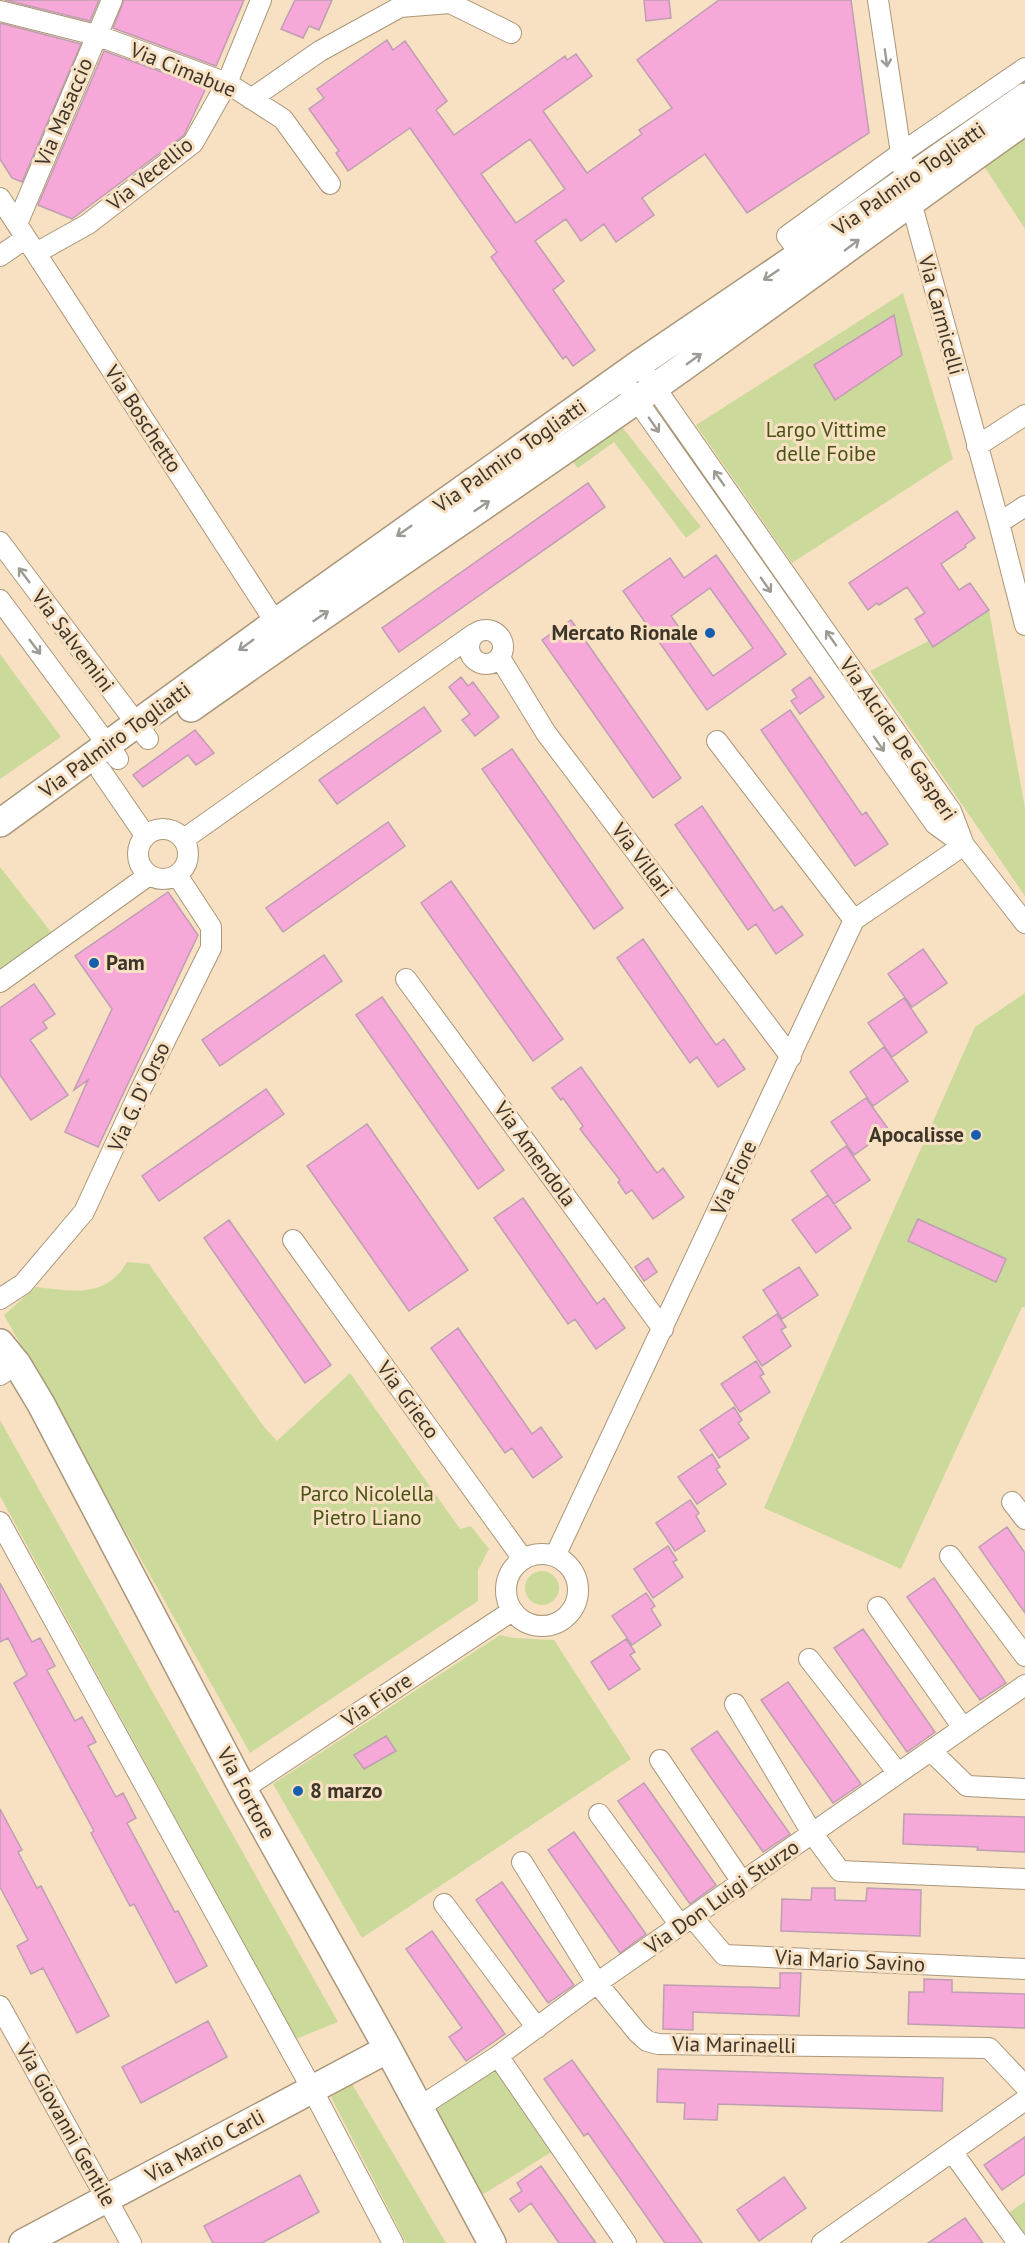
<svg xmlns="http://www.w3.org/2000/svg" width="1025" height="2243" font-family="'PT Sans',sans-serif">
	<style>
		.green { fill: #cbda9a }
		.building { fill: #f6a8d9; stroke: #be9eb1; stroke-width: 1.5; fill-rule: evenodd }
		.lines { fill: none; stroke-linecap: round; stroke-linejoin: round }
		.street-casing { stroke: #aa9679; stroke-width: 22 }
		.secondary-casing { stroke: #aa9679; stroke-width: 30 }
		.street { stroke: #fff; stroke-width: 20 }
		.secondary { stroke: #fff; stroke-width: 27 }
		.oneway { stroke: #9e9a94 }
		.poi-dot { fill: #175fae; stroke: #f8e1c3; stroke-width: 2 }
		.labels { text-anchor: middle; stroke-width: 6; stroke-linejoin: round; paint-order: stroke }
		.street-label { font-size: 21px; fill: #3d3529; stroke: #f8e1c3 }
		.park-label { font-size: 21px; fill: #475215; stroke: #f8e1c3 }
		.poi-label { font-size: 21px; font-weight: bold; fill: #3d3529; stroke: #f8e1c3; text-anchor: end }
	</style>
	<rect width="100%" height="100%" fill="#f8e1c3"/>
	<!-- green -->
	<path class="green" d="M 1025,137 L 1025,229 L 984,166 Z
		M 903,293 L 953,459 L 792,563 L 696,425 Z
		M 619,423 L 701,527 L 686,538 L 614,442 L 578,468 L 568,457 Z
		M 989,610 L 1025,808 L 1025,896 L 870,671 Z
		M 0,654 L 61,737 L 0,779 Z
		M 0,867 L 55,937 L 0,978 Z
		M 1025,993 L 1025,1307 L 1022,1307 L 901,1569 L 764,1508 L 879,1243 L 975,1027 Z
		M 127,1262 L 149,1264 L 264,1427 L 277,1441 L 350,1373 L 460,1529 L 471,1526 L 489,1549 L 478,1570 L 478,1601 L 250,1753 L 4,1315 L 36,1287 C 71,1291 106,1299 127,1262 Z
		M 0,1420 L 338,2022 L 296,2039 L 0,1496 Z
		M525 1588a17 17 0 1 1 34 0a17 17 0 1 1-34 0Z
		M 500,1635 L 513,1638 L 554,1640 L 631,1759 L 362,1938 L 273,1784 Z
		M 492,2067 L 553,2151 L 482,2195 L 433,2104 Z
		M 352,2084 L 446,2243 L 406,2243 L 331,2097 Z
		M 1025,2201 L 1025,2241 L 1006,2215 Z"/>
	<!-- building -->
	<path class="building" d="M 5,0 L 99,0 L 90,21 Z
		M 124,0 L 244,0 L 216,66 L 113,28 Z
		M 295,0 L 332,0 L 319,30 L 309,26 L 303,38 L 281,29 Z
		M 644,0 L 669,0 L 671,18 L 646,21 Z
		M 719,0 L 851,0 L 869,133 L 747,213 L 705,154 L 642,198 L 654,215 L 616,242 L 604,224 L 581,241 L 566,219 L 535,241 L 564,281 L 553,290 L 595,350 L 573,366 L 566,356 L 563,359 L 491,257 L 497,252 L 410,128 L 348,171 L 336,153 L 339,151 L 309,109 L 324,98 L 317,89 L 348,67 L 387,40 L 393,50 L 405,41 L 447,101 L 436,110 L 454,135 L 565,56 L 567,60 L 576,54 L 592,76 L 543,111 L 587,173 L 642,134 L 639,130 L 672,108 L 637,60 ZM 530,139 L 565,189 L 516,223 L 481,174 Z
		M 0,23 L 81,44 L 22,182 L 12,178 L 0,159 Z
		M 104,51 L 206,88 L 184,135 L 72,219 L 38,205 Z
		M 894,315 L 902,355 L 835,400 L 814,365 Z
		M 588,483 L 605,507 L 399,652 L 382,628 Z
		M 957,511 L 975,538 L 965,545 L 966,547 L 941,564 L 959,590 L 970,583 L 989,610 L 933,647 L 915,619 L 925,613 L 907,587 L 879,605 L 877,603 L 868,610 L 849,583 Z
		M 716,555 L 786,654 L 707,710 L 623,591 L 670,558 L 684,578 ZM 710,588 L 753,648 L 713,676 L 671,616 Z
		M 571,620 L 681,778 L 653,798 L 542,640 Z
		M 461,677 L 468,686 L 473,682 L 499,717 L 475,736 L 462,720 L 470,714 L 449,687 Z
		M 810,677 L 824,697 L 800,714 L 791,701 L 797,697 L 792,690 Z
		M 424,707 L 441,731 L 337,804 L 319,780 Z
		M 790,710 L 862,815 L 866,812 L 888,844 L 855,866 L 761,730 Z
		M 195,730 L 214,753 L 196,765 L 188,755 L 143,787 L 133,775 Z
		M 512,749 L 623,908 L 594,929 L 482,769 Z
		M 702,806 L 774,911 L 782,906 L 803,935 L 776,954 L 756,924 L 748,930 L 675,825 Z
		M 388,822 L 405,846 L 283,932 L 266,908 Z
		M 451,881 L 563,1039 L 533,1061 L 421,903 Z
		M 168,892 L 198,935 L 98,1147 L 65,1132 L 88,1080 L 74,1090 L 112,1009 L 75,956 Z
		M 643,939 L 716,1045 L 724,1039 L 745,1069 L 718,1087 L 697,1057 L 690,1063 L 617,958 Z
		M 923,949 L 947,983 L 912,1007 L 888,974 Z
		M 324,955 L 342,981 L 220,1066 L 202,1040 Z
		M 34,984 L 55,1014 L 43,1022 L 47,1028 L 30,1040 L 68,1095 L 31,1120 L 0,1075 L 0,1008 Z
		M 382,997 L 504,1170 L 478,1189 L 356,1015 Z
		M 904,998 L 927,1032 L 892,1057 L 868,1023 Z
		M 884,1047 L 908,1081 L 873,1106 L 850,1072 Z
		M 581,1067 L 657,1173 L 663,1168 L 684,1197 L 653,1219 L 632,1190 L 626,1194 L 618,1182 L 620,1180 L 580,1129 L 583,1126 L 563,1098 L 561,1100 L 552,1088 Z
		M 266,1089 L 284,1114 L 159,1201 L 142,1176 Z
		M 866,1098 L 889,1130 L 854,1155 L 831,1122 Z
		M 367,1124 L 468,1270 L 409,1311 L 307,1166 Z
		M 846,1146 L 870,1180 L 834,1204 L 811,1171 Z
		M 828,1195 L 851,1228 L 816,1253 L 792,1220 Z
		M 523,1198 L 597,1304 L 604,1298 L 625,1328 L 596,1349 L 575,1319 L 568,1324 L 494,1218 Z
		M 918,1219 L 1006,1259 L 996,1282 L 908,1241 Z
		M 229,1220 L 331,1365 L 305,1383 L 204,1238 Z
		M 648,1258 L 657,1272 L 644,1281 L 635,1267 Z
		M 799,1267 L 818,1295 L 782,1319 L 763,1290 Z
		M 777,1314 L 786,1327 L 781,1330 L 791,1346 L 762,1366 L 743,1337 Z
		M 458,1328 L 532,1434 L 541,1427 L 562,1457 L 533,1478 L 512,1448 L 505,1453 L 431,1348 Z
		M 756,1361 L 764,1374 L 760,1376 L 770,1392 L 740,1412 L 721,1384 Z
		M 734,1407 L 742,1420 L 738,1423 L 749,1438 L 719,1458 L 700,1430 Z
		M 712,1454 L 720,1467 L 716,1469 L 726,1484 L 697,1504 L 678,1477 Z
		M 690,1500 L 699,1513 L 696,1516 L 705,1531 L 675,1551 L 656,1523 Z
		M 1007,1527 L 1025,1553 L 1025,1613 L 979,1547 Z
		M 668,1546 L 677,1560 L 673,1562 L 683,1577 L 653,1598 L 634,1569 Z
		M 934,1578 L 1006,1683 L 980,1700 L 907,1597 Z
		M 0,1583 L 32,1642 L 40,1638 L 55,1666 L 47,1670 L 75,1721 L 82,1717 L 96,1742 L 88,1746 L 116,1797 L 123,1793 L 136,1818 L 127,1823 L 175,1912 L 178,1911 L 207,1966 L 176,1983 L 134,1904 L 130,1906 L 91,1833 L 94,1831 L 14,1683 L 27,1675 L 8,1638 L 0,1642 Z
		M 646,1593 L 655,1606 L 651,1609 L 661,1625 L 632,1645 L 612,1616 Z
		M 863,1629 L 935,1732 L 907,1752 L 834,1648 Z
		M 626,1639 L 635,1652 L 630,1655 L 640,1669 L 609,1690 L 591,1662 Z
		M 788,1682 L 861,1784 L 833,1803 L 761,1700 Z
		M 717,1731 L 790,1834 L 763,1852 L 691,1749 Z
		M 386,1736 L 396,1751 L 364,1769 L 354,1755 Z
		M 644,1783 L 716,1885 L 690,1904 L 618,1801 Z
		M 0,1809 L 22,1850 L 18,1852 L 37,1888 L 41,1886 L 109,2016 L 77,2033 L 43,1968 L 31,1974 L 17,1946 L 28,1940 L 0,1887 Z
		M 904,1814 L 1025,1817 L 1025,1852 L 977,1850 L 978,1847 L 903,1844 Z
		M 574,1832 L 646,1934 L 620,1953 L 548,1850 Z
		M 502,1882 L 574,1985 L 548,2003 L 476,1900 Z
		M 812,1888 L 835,1888 L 835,1900 L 866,1901 L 867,1888 L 921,1890 L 920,1936 L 781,1931 L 782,1899 L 811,1900 Z
		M 432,1931 L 505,2034 L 466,2061 L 449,2037 L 462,2028 L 406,1949 Z
		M 780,1973 L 801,1973 L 799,2016 L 693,2012 L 693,2030 L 663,2029 L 664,1985 L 780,1988 Z
		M 924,1979 L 952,1980 L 952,1992 L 1025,1994 L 1025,2028 L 908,2024 L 909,1992 L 924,1992 Z
		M 208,2021 L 227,2057 L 141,2103 L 122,2067 Z
		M 572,2060 L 618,2124 L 702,2243 L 665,2243 L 588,2133 L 584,2136 L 544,2079 Z
		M 658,2069 L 943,2078 L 942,2111 L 718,2104 L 717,2120 L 684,2119 L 685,2103 L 657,2102 Z
		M 1025,2137 L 1025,2174 L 1002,2190 L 984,2165 Z
		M 541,2166 L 585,2228 L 596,2243 L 559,2243 L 531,2203 L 519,2212 L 510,2199 L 522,2191 L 517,2183 Z
		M 300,2175 L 319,2212 L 262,2243 L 213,2243 L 204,2226 Z
		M 784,2177 L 806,2208 L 759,2241 L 737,2210 Z
		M 965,2218 L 983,2243 L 928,2243 Z"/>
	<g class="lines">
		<!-- street casing -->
		<g class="street-casing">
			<path id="street" d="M 878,0 L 905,180 L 999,523 L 1025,625
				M 0,11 L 96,35 L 227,83 L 283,119 L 330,184
				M 251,99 L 320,51 L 400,7 L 450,3 L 511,33
				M 0,198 L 283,634
				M 17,224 L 112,0
				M 36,253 L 88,224 L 193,143 L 227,83 L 261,0
				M 0,256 L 26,238
				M 808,263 L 787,236 L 901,153 L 1025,68
				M 647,376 L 951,811 L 964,845
				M 629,389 L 935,824 L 964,845 L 1025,923
				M 977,446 L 1025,415
				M 999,523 L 1025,506
				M 0,542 L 148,739
				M 0,600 L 118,759
				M469 647a17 17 0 1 1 34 0a17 17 0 1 1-34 0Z
				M 500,658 L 546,733 L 791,1057
				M 717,741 L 854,920
				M 101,771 L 145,835
				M138 854a25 25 0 1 1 50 0a25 25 0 1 1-50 0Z
				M 184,839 L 474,634
				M 406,979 L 663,1329
				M 0,982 L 149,875
				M 293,1240 L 523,1559
				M 0,1299 L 23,1284 L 84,1212 L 139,1093 L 211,948 L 211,927 L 177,875
				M 0,1375 L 17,1364
				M 1012,1502 L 1025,1519
				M 0,1522 L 312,2089 L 393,2243
				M506 1590a36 36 0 1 1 72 0a36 36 0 1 1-72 0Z
				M 555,1556 L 854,920 L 964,845
				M 950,1556 L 1025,1656
				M 878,1607 L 963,1728
				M 809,1659 L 898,1773
				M 735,1704 L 812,1833 L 840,1871 L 1025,1879
				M 931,1751 L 967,1786 L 1025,1789
				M 660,1760 L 742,1882
				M 243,1789 L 512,1611
				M 599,1814 L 680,1925
				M 522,1862 L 597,1983 L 638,2033 L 647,2041 L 658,2044 L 989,2048 L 1025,2086
				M 444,1904 L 537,2028
				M 692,1917 L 724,1955 L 1025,1969
				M 0,2006 L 131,2243
				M 498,2056 L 626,2243
				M 418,2108 L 498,2056 L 597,1983 L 1025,1685
				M 953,2153 L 1018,2243
				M 822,2243 L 1025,2100"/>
		</g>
		<!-- secondary casing -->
		<g class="secondary-casing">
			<path id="secondary" d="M 191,708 C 339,603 490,503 638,399 C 768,308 895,212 1025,121
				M 0,823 L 275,623 L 639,364 L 801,254 L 1025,97
				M 0,1343 L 17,1364 L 41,1404 L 243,1789 L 388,2049 L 492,2243
				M 23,2243 L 388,2049"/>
		</g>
		<!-- street -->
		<use href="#street" class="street"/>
		<!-- secondary -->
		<use href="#secondary" class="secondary"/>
	</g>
	<!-- one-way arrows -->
	<defs><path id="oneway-shaft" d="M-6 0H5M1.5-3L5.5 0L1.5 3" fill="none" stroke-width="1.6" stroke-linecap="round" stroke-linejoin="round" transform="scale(1.5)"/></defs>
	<g class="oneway">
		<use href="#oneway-shaft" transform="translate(886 58) rotate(82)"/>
		<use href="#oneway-shaft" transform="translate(852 245) rotate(-37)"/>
		<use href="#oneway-shaft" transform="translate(771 275) rotate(146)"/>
		<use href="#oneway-shaft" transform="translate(694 359) rotate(-36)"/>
		<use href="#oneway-shaft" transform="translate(654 425) rotate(55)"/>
		<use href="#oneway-shaft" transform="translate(719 478) rotate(-125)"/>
		<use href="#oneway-shaft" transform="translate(482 506) rotate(-34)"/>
		<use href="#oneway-shaft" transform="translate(404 531) rotate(145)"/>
		<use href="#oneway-shaft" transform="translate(24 575) rotate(-127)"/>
		<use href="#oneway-shaft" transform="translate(766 585) rotate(55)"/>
		<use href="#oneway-shaft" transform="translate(321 616) rotate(-34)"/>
		<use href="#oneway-shaft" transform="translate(831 638) rotate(-125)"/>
		<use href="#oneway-shaft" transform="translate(246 645) rotate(144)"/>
		<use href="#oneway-shaft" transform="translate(35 647) rotate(53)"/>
		<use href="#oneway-shaft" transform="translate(879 744) rotate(55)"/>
	</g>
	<!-- markers -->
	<g class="poi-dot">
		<circle cx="710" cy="633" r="6"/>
		<circle cx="94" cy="963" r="6"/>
		<circle cx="976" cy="1135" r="6"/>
		<circle cx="298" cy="1791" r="6"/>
	</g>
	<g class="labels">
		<!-- street labels -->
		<g class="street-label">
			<text transform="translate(183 70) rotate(22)" y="7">Via Cimabue</text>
			<text transform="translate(64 112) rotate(-67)" y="7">Via Masaccio</text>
			<text transform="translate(150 174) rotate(-39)" y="7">Via Vecellio</text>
			<text transform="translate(909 179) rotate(-35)" y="7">Via Palmiro Togliatti</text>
			<text transform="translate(941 315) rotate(75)" y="7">Via Carmicelli</text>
			<text transform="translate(143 419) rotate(57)" y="7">Via Boschetto</text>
			<text transform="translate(510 456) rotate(-35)" y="7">Via Palmiro Togliatti</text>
			<text transform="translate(73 641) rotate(53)" y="7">Via Salvemini</text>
			<text transform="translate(898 739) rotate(56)" y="7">Via Alcide De Gasperi</text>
			<text transform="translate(115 740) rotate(-36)" y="7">Via Palmiro Togliatti</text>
			<text transform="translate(642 860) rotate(53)" y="7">Via Villari</text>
			<text transform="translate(139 1097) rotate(-65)" y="7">Via G. D' Orso</text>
			<text transform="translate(535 1154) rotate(54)" y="7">Via Amendola</text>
			<text transform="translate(734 1178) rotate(-65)" y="7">Via Fiore</text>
			<text transform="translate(408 1400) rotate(54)" y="7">Via Grieco</text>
			<text transform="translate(377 1700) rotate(-34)" y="7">Via Fiore</text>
			<text transform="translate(246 1793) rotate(62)" y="7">Via Fortore</text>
			<text transform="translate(722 1897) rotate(-35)" y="7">Via Don Luigi Sturzo</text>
			<text transform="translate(850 1961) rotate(3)" y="7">Via Mario Savino</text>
			<text transform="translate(734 2045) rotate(1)" y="7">Via Marinaelli</text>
			<text transform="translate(66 2125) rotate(61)" y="7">Via Giovanni Gentile</text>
			<text transform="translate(205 2146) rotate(-28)" y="7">Via Mario Carli</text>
		</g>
		<!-- park labels -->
		<g class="park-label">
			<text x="826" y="437">Largo Vittime<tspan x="826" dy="24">delle Foibe</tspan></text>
			<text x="367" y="1501">Parco Nicolella<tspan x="367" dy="24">Pietro Liano</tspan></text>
		</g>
		<!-- poi labels -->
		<g class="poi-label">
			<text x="698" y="640">Mercato Rionale</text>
			<text x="106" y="970" text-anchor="start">Pam</text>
			<text x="964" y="1142">Apocalisse</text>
			<text x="310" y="1798" text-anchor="start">8 marzo</text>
		</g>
	</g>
</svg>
